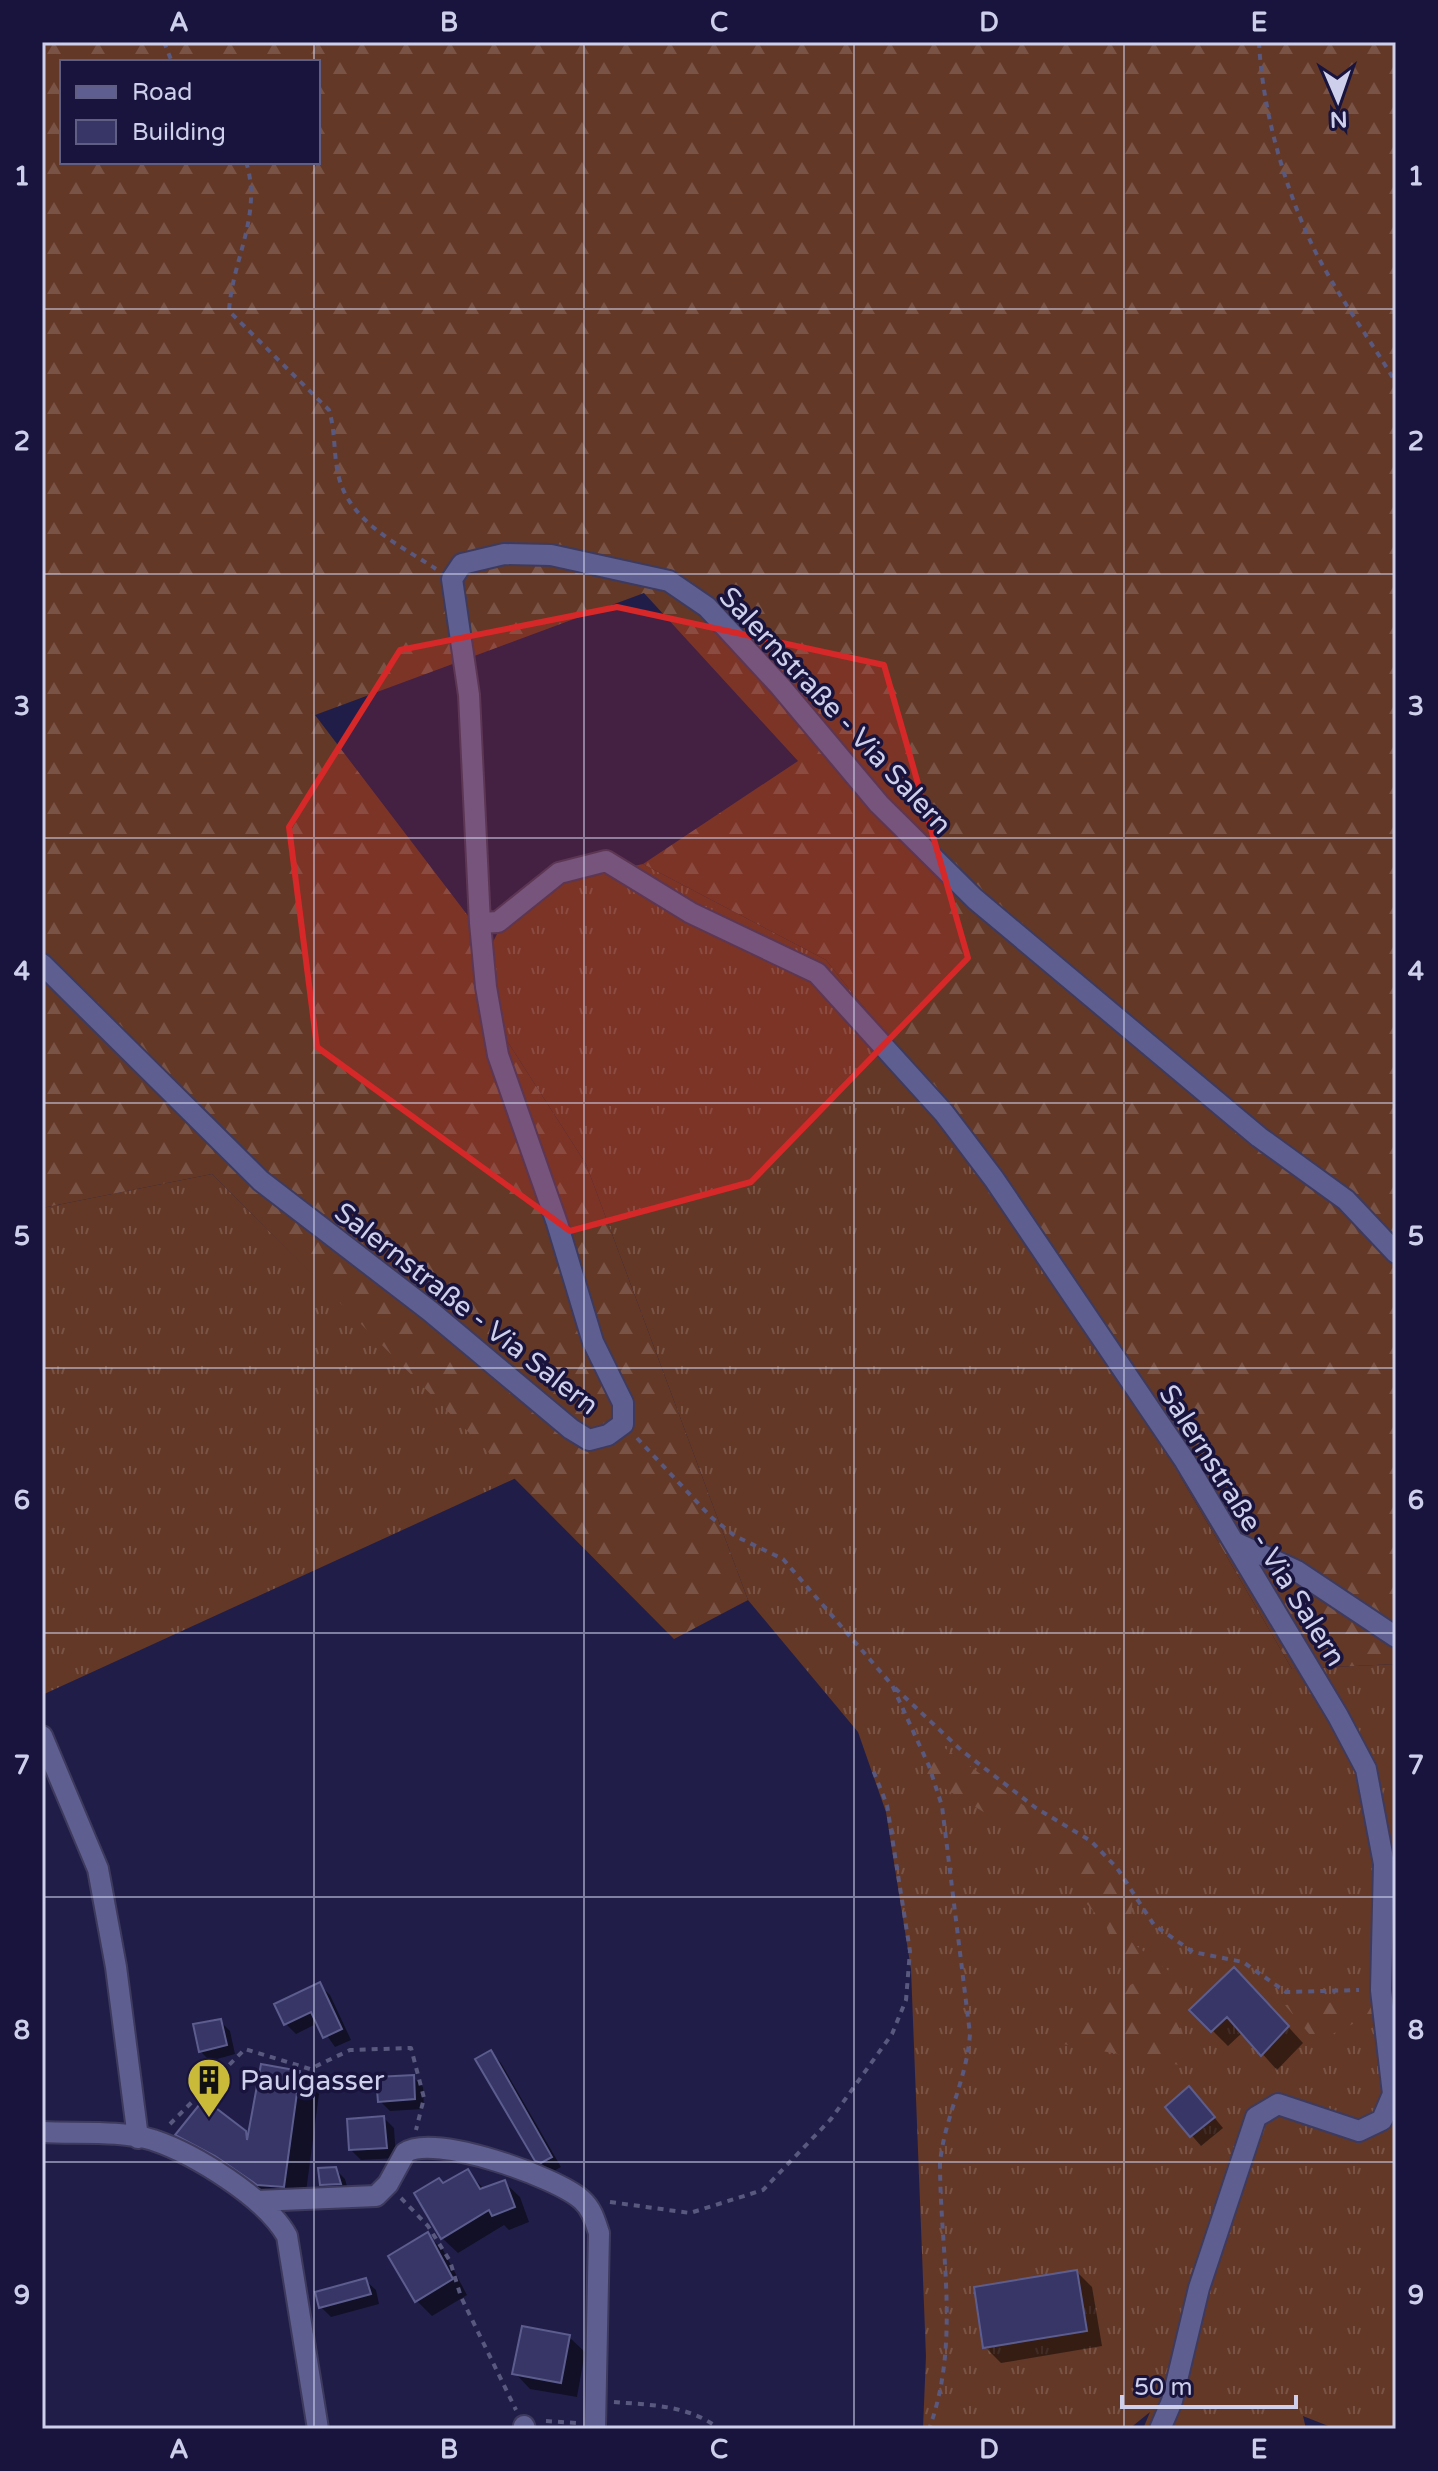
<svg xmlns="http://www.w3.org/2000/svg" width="1438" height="2471" font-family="'Varela Round',sans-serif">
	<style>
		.grass { fill: url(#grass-tufts) }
		.forest { fill: url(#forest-firs); fill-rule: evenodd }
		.shadow { fill: #0007 }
		.building { fill: #373666; stroke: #5c5d8e; stroke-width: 2 }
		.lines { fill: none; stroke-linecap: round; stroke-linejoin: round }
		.minor-casing { stroke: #3e3a5e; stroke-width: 24 }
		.path { stroke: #59587e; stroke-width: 4; stroke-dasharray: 6 6; stroke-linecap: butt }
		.minor { stroke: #5e5f90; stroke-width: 20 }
		.marked { fill: #d62828; fill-opacity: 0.2; stroke: #d62828; stroke-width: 6; stroke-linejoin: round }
		.grid { fill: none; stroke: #cdcfeb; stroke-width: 2; stroke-opacity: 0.55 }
		.labels { text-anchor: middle; stroke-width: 7; stroke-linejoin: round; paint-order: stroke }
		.street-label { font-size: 28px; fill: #cdcfeb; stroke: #18143e }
		.poi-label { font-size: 28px; fill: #cdcfeb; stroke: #18143e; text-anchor: start }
		.neatline { fill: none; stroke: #cdcfeb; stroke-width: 3 }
		.grid-label { font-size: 26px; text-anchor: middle; font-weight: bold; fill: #cdcfeb }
	</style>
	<defs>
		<pattern id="grass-tufts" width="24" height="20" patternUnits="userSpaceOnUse" patternTransform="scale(2)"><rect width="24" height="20" fill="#643826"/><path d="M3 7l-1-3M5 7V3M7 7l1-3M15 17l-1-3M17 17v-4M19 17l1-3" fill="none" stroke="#795446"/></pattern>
		<pattern id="forest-firs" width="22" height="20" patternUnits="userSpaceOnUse" patternTransform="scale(2)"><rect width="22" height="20" fill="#643826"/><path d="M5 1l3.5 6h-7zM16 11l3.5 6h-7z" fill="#795446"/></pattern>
	</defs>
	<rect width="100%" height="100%" fill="#201e49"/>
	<!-- grass -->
	<path class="grass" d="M 643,864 L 826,960 L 1024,1207 L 1292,1669 L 1396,1664 L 1396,2429 L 1336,2429 L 1303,2416 L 1306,2429 L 1143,2429 L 1150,2412 L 1129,2429 L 923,2429 L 926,2356 L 911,1969 L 886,1812 L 858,1732 L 748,1600 L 586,1164 L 506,1039 L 491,946 L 505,918 L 553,882 Z
		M 212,1174 L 516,1478 L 42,1695 L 42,1208 Z"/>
	<!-- forest -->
	<path class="forest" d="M 42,42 L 1396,42 L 1396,1664 L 1292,1669 L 1024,1207 L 826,960 L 643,864 L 798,761 L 644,593 L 315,715 L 491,946 L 506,1039 L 586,1164 L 748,1600 L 674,1639 L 212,1174 L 42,1208 ZM 62,62 L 318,62 L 318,162 L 62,162 Z
		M 924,1733 L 1041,1818 L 1133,1896 L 1129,1940 L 1179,1979 L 1182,1999 L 1177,2023 L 1196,2068 L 1063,2044 L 1069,2016 L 1140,1980 L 1103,1922 L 1030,1840 L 924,1776 Z
		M 1396,1999 L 1396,2017 L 1367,2017 L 1316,2042 L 1285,2005 Z"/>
	<!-- shadow -->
	<path class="shadow" d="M 320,1985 L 330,1995 L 351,2040 L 335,2047 L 318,2023 L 296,2034 L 286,2024 Z
		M 1250,1985 L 1303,2043 L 1277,2070 L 1243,2032 L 1228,2046 L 1192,2010 Z
		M 220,2021 L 230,2031 L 235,2054 L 210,2061 L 200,2051 Z
		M 491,2053 L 501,2063 L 561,2167 L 552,2172 L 537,2160 Z
		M 299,2073 L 319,2094 L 304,2207 L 280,2205 L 238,2176 L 198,2155 L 178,2135 L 244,2133 L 250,2138 Z
		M 413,2077 L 423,2087 L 424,2109 L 390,2111 L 380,2101 Z
		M 1199,2099 L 1223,2128 L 1201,2146 L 1167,2107 Z
		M 384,2118 L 394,2128 L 396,2158 L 361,2160 L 351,2150 Z
		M 335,2169 L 345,2179 L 349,2194 L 332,2195 L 322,2184 Z
		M 467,2171 L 484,2189 L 504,2182 L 520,2197 L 529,2222 L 509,2230 L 504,2225 L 458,2253 L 442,2238 Z
		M 428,2235 L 443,2250 L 467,2295 L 432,2316 L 417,2301 Z
		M 1077,2272 L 1092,2287 L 1102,2346 L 1001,2363 L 985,2347 Z
		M 365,2280 L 376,2290 L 379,2304 L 331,2317 L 321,2307 Z
		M 569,2337 L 585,2352 L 577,2397 L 530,2389 L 515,2373 Z"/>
	<!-- building -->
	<path class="building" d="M 1234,1967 L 1289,2026 L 1261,2056 L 1227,2017 L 1211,2032 L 1189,2010 Z
		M 320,1982 L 342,2029 L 323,2038 L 311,2012 L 284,2025 L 274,2004 Z
		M 221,2019 L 227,2045 L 199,2052 L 193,2024 Z
		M 491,2050 L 552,2157 L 541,2163 L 535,2161 L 475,2059 Z
		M 261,2064 L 300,2071 L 284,2187 L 257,2185 L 215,2156 L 175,2135 L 204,2099 L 246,2131 L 247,2140 Z
		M 414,2075 L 415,2099 L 378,2102 L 376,2077 Z
		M 1189,2086 L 1215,2117 L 1190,2137 L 1165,2107 Z
		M 384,2116 L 387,2148 L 349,2150 L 347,2119 Z
		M 336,2167 L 341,2184 L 320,2185 L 318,2168 Z
		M 468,2169 L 480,2189 L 505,2180 L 515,2207 L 492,2216 L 489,2210 L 441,2239 L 414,2193 L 439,2178 L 443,2183 Z
		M 428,2232 L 453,2279 L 415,2302 L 388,2256 Z
		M 1077,2270 L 1087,2331 L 983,2348 L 974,2287 Z
		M 366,2278 L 371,2294 L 319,2308 L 315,2292 Z
		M 522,2326 L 570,2335 L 561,2383 L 512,2374 Z"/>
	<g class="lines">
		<!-- minor casing -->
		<g class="minor-casing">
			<path id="minor" d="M 480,923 L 498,922 L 559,873 L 606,861 L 691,913 L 817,973 L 944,1113 L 994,1179 L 1185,1461 L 1338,1716 L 1366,1769 L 1384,1864 L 1381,1990 L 1393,2094 L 1382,2120 L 1359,2131 L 1278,2104 L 1256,2117 L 1199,2288 L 1172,2401 L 1160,2429
				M 42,964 L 261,1181 L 430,1311 L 571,1429 L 589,1440 L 608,1435 L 623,1424 L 623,1403 L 593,1342 L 557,1223 L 498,1055 L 486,987 L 480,923 L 469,695 L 452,579 L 462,564 L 504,554 L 551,555 L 669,581 L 707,607 L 780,686 L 879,804 L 975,899 L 1259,1137 L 1346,1200 L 1396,1253
				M 1234,1542 L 1297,1571 L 1396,1637
				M 42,1736 L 98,1869 L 116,1967 L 138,2138
				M 42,2132 C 77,2134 120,2130 153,2140 C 195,2154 266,2198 287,2236 L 318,2429
				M 257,2201 L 376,2196 L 388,2184 L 405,2153 C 433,2133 557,2177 582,2200 C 592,2209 595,2221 599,2233 L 595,2426
				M 524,2426 L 525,2429"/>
		</g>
		<!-- path -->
		<path class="path" d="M 164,42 L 172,62
			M 1259,42 C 1262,106 1282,178 1308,236 C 1329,284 1369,337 1396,383
			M 246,162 C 263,214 232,260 229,311 L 329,410 C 336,433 333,455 339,478 C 351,523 400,545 436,569
			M 637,1438 L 711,1517 L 735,1536 L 783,1559 L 892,1685 L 929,1766 L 942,1806 L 970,2034 C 967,2079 944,2119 940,2163 C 940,2252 961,2343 929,2429
			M 895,1688 L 961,1750 L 1036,1808 L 1091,1841 L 1117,1868 L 1154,1925 L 1193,1952 L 1243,1962 L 1286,1992 L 1359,1990
			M 170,2124 L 245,2049 L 310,2069 L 350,2050 L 411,2048 L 424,2098 L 416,2130
			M 401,2198 L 428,2226 L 450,2261 L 461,2297 L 516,2410
			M 610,2202 L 690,2213 L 763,2190 L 831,2119 L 892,2034 L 906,2000 L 910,1951 L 887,1805 L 873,1770
			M 614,2402 C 650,2405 690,2405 719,2429
			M 546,2421 L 576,2423"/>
		<!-- minor -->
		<use href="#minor" class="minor"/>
	</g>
	<!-- marked area -->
	<path class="marked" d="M 617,607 L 884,665 L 968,958 L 751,1182 L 570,1231 L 317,1047 L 289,827 L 400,650 Z"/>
	<!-- grid -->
	<path class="grid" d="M 314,42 L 314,62M 584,42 L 584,2429M 854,42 L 854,2429M 1124,42 L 1124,2429M 314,162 L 314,2429M 42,309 L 1396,309M 42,574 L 1396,574M 42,838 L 1396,838M 42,1103 L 1396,1103M 42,1368 L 1396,1368M 42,1633 L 1396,1633M 42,1897 L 1396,1897M 42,2162 L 1396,2162"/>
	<!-- icons -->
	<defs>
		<g id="building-pin" transform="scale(2.3)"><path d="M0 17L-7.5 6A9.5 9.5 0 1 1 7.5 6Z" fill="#caba3a" stroke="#18143e"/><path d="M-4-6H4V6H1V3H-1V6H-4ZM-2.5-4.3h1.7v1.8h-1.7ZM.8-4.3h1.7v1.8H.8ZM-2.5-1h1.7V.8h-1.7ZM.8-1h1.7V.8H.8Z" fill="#111"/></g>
	</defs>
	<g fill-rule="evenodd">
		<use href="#building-pin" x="209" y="2080"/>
	</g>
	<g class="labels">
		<!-- street labels -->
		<g class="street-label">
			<text transform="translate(836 710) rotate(47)" y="10">Salernstraße - Via Salern</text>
			<text transform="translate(467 1308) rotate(38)" y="10">Salernstraße - Via Salern</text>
			<text transform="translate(1253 1525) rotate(58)" y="10">Salernstraße - Via Salern</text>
		</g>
		<!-- poi labels -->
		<g class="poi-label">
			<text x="240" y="2090">Paulgasser</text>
		</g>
	</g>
	<!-- border -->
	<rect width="1438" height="2471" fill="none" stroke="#18143e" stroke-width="88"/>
	<!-- legend -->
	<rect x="60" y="60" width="260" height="104" fill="#18143e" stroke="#605f83" stroke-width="2"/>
	<rect x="76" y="86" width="40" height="12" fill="#5e5f90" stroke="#605f83" stroke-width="2"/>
	<text x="132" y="100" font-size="24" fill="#cdcfeb">Road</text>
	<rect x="76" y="120" width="40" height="24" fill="#373666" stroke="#605f83" stroke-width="2"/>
	<text x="132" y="140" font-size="24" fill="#cdcfeb">Building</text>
	<!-- north arrow -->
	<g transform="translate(1338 100) rotate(178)" stroke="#18143e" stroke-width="6" paint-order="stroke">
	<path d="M0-6L14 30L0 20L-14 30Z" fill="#cdcfeb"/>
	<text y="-12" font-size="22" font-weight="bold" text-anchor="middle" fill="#cdcfeb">N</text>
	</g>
	<!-- scale -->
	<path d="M1122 2395v12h174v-12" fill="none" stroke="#cdcfeb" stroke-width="4"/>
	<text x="1134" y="2395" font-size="24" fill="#cdcfeb" stroke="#18143e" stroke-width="6" paint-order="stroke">50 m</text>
	<rect x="44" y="44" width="1350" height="2383" class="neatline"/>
	<g class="grid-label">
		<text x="179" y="31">A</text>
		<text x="449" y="31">B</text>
		<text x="719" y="31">C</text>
		<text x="989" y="31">D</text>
		<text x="1259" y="31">E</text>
		<text x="22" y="185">1</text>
		<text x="1416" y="185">1</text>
		<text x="22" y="450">2</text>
		<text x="1416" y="450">2</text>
		<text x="22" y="715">3</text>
		<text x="1416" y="715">3</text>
		<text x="22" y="980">4</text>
		<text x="1416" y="980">4</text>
		<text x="22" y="1245">5</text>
		<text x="1416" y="1245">5</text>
		<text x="22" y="1509">6</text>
		<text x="1416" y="1509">6</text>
		<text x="22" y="1774">7</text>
		<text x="1416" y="1774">7</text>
		<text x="22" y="2039">8</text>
		<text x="1416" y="2039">8</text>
		<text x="22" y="2304">9</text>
		<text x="1416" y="2304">9</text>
		<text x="179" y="2458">A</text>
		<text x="449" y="2458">B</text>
		<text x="719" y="2458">C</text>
		<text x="989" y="2458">D</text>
		<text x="1259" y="2458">E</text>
	</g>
</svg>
